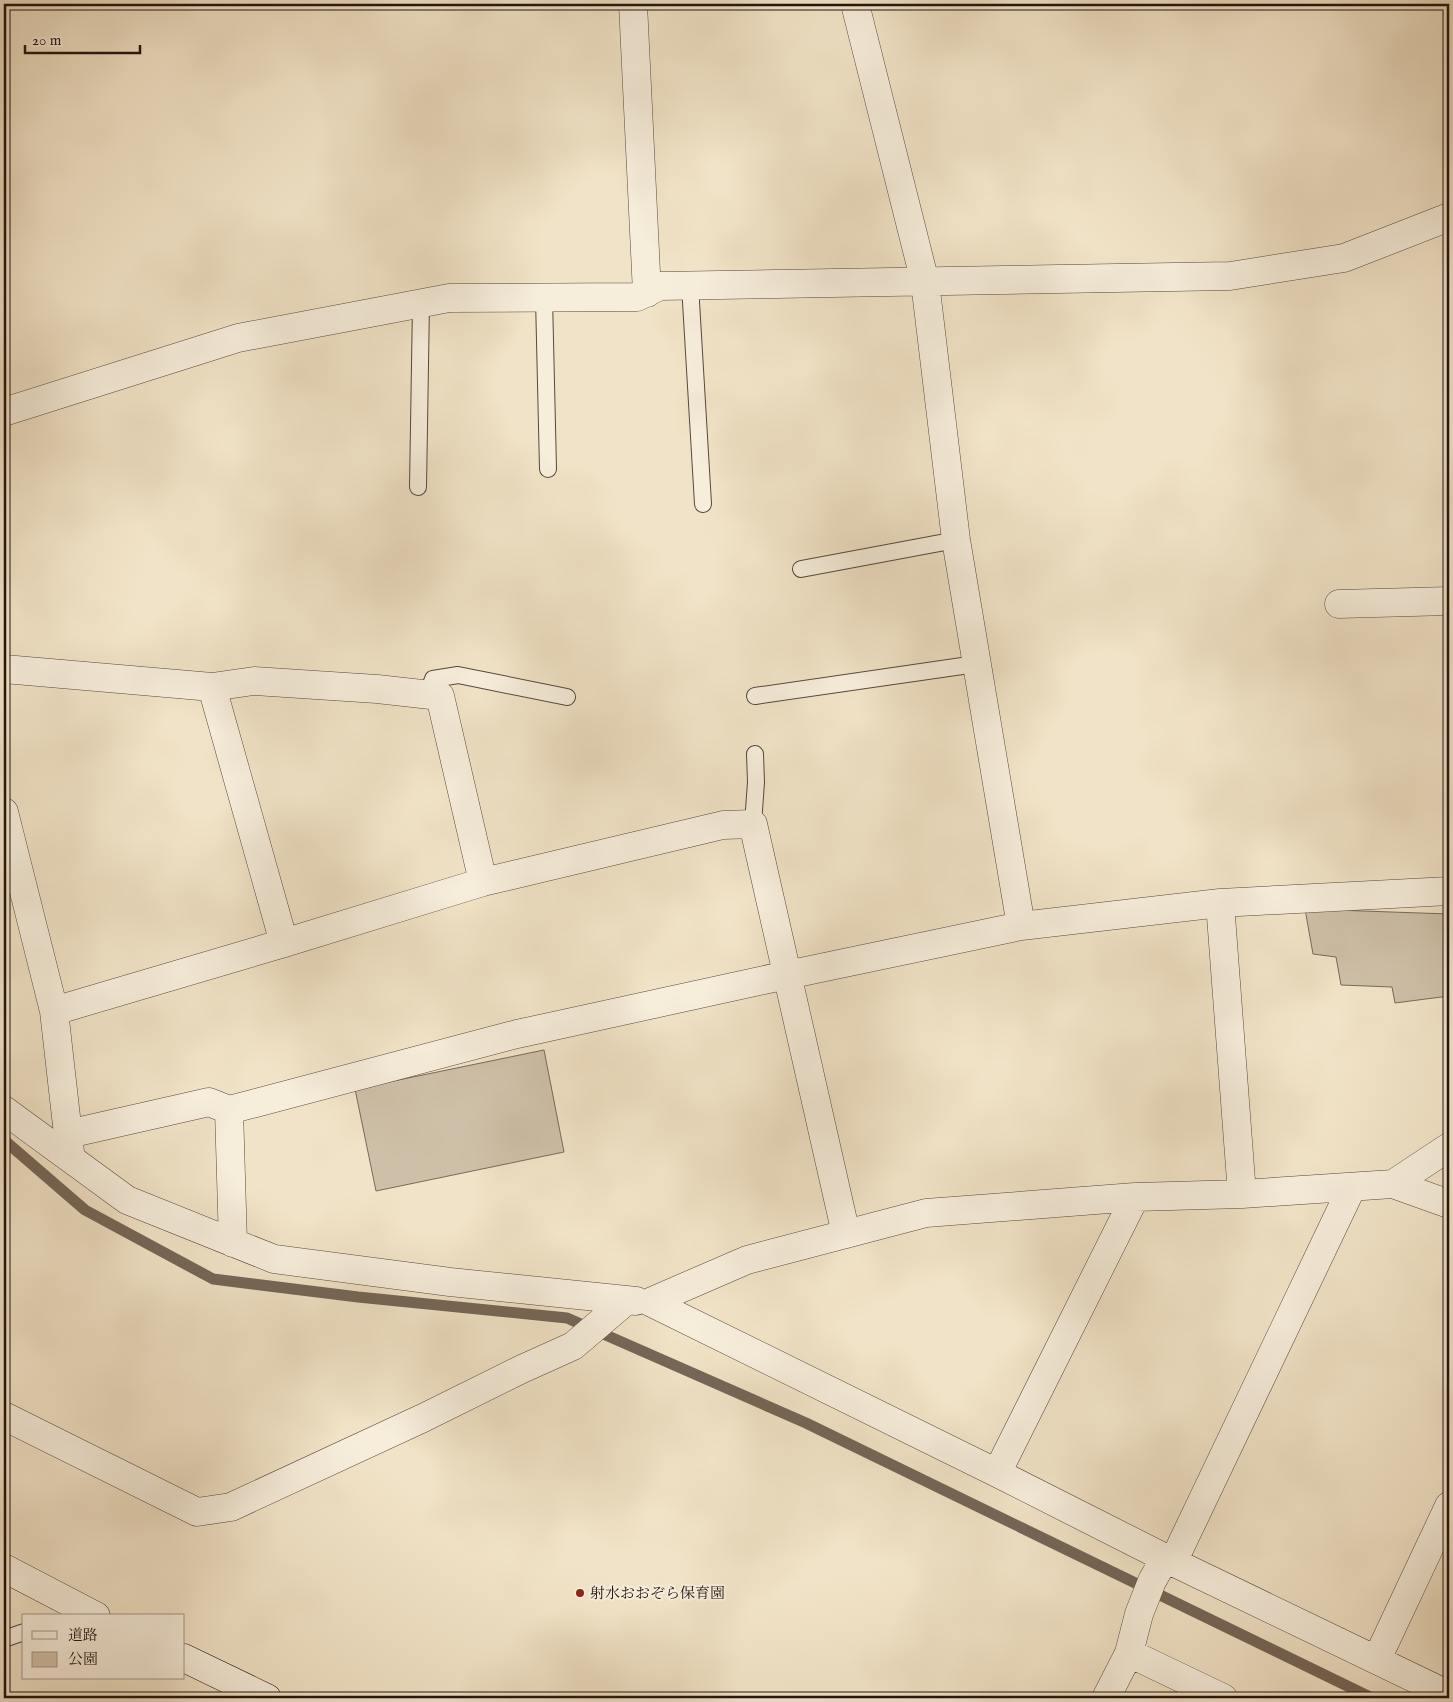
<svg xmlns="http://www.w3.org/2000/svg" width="1453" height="1702" font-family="'IM FELL English','Noto Serif JP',serif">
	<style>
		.green { fill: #cec0a8; stroke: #786a5c }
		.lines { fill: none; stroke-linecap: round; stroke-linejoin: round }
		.stream { stroke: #756658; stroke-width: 11 }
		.lane-casing { stroke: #56483d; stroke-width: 18 }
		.street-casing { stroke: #56483d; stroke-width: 29 }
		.secondary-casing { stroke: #23140f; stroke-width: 29 }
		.lane { stroke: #f6eddb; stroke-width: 16 }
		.street { stroke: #f6eddb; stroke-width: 28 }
		.secondary { stroke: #f6eddb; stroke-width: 28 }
		.poi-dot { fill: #8f2418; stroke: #f6eddb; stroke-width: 2 }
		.labels { text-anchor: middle; stroke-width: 4; stroke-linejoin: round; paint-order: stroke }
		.poi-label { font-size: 15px; fill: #23140f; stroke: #f6eddb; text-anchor: start }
	</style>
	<rect width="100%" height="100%" fill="#f1e3c7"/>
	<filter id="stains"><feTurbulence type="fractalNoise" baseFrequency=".004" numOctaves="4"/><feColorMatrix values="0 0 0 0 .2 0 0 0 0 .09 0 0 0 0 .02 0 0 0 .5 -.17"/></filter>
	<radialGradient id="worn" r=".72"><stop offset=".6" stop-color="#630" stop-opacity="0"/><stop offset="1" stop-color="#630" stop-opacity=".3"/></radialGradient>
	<!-- green -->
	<path class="green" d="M 1305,909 L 1449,914 L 1449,996 L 1395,1003 L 1392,987 L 1341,985 L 1336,957 L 1313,954 Z
		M 544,1050 L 564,1152 L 376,1191 L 355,1089 Z"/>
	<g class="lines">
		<!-- stream -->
		<path class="stream" d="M 4,1140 L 85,1210 L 213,1279 L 358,1297 L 567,1318 L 806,1423 L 1372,1698"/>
		<!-- lane casing -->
		<g class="lane-casing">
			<path id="lane" d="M 690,285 L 703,504
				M 544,298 L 548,469
				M 418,487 L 421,303
				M 801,569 L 956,540
				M 427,695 L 433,679 L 458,675 L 567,697
				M 755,696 L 976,664
				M 753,824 L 756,782 L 755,754
				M 4,1639 L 24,1632"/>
		</g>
		<!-- street casing -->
		<g class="street-casing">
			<path id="street" d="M 633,4 L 647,293
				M 855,4 L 925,282 L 956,540 L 1021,926
				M 4,412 L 238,338 L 449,298 L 637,297 L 660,286 L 1230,276 L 1344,258 L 1449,217
				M 1339,604 L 1449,601
				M 4,669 L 212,687 L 254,681 L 377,689 L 440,696 L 483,882
				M 212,687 L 284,943
				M 4,812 L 54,1011 L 70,1152
				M 1220,903 L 1242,1194
				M 54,1011 L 284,943 L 483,882 L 723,825 L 753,824 L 846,1234
				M 4,1110 L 127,1200 L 274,1259 L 450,1282 L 636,1301
				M 229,1110 L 233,1243
				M 68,1134 L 209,1102 L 229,1110 L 517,1034 L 787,975 L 1021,926 L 1220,903 L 1449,891
				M 1449,1147 L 1393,1184 L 1449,1204
				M 1393,1184 L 1242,1194 L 1135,1197 L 926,1213 L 747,1260 L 650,1302 L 997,1473 L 1173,1562 L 1449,1695
				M 4,1416 L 197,1512 L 231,1507 L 423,1418 L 522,1369 L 573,1346 L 627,1300
				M 997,1473 L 1135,1197
				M 1173,1562 L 1352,1187
				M 1129,1653 L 1139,1614 L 1152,1581 L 1165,1558
				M 1377,1659 L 1449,1506
				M 1106,1698 L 1129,1653 L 1223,1698"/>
		</g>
		<!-- secondary casing -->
		<g class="secondary-casing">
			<path id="secondary" d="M 4,1568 L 96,1616
				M 184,1658 L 267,1698"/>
		</g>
		<!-- lane -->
		<use href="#lane" class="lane"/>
		<!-- street -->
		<use href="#street" class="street"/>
		<!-- secondary -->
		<use href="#secondary" class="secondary"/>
	</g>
	<!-- markers -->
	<circle class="poi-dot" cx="580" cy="1593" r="5"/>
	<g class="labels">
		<!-- poi labels -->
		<g class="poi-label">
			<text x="590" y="1598">射水おおぞら保育園</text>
		</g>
	</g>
	<!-- margin -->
	<rect width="1453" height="1702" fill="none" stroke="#f1e3c7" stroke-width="20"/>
	<rect x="5" y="5" width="1443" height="1692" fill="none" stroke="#23140f" stroke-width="2.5"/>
	<rect x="10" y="10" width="1433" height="1682" fill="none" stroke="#23140f"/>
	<!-- legend -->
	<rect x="22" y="1614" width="162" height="65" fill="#f6eddb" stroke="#a29689"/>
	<rect x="32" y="1631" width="25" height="8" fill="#f6eddb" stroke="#a29689"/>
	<text x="68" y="1640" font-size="15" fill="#23140f">道路</text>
	<rect x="32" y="1652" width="25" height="15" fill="#cec0a8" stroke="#a29689"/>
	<text x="68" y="1664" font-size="15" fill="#23140f">公園</text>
	<!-- scale -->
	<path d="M25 45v8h115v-8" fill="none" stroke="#23140f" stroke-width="2.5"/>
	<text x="32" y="45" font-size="15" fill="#23140f" stroke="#f6eddb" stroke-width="4" paint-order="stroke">20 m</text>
	<rect width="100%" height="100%" filter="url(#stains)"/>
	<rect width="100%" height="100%" fill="url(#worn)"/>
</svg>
